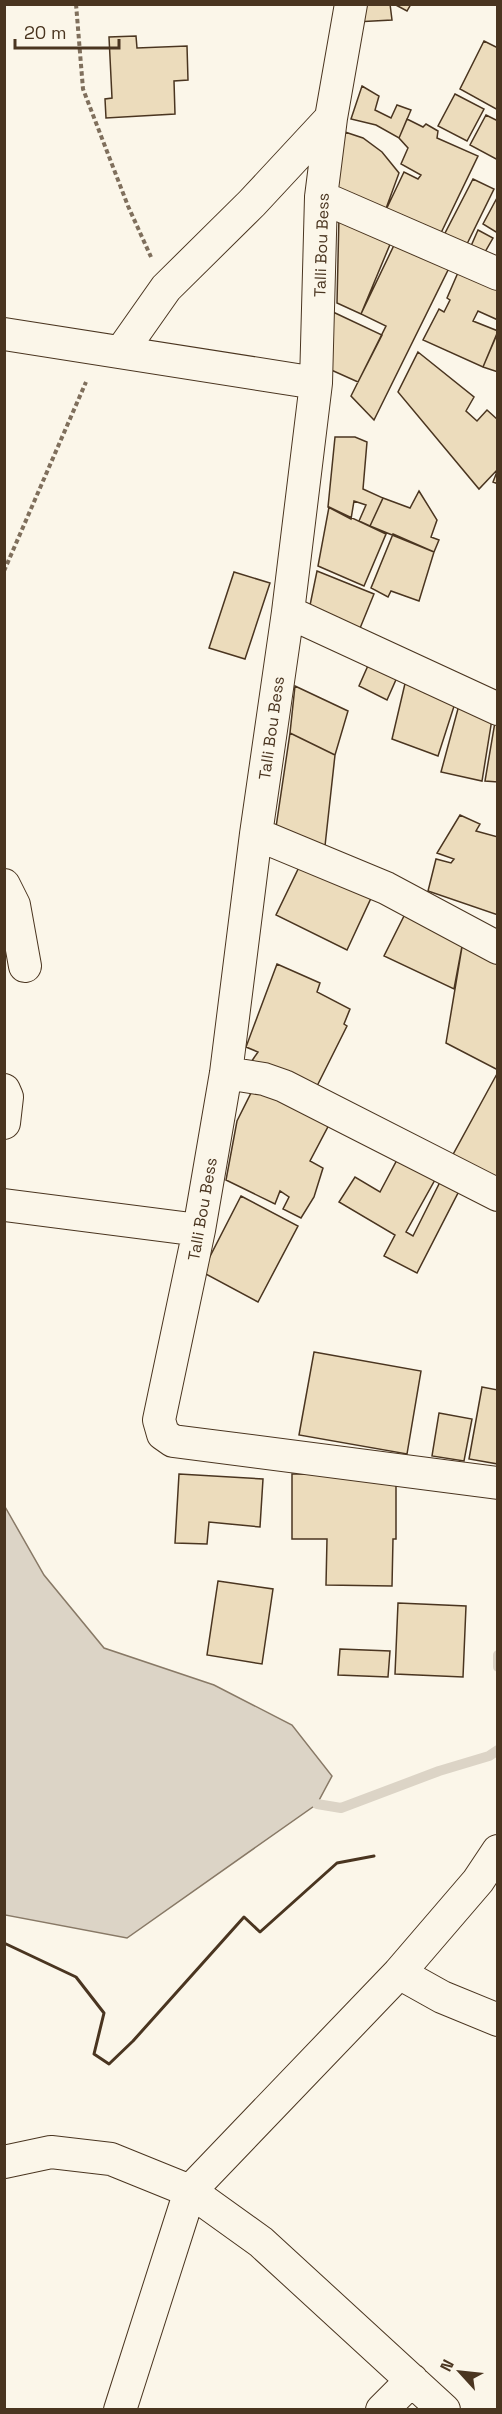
<svg xmlns="http://www.w3.org/2000/svg" width="502" height="2414" font-family="'Space Grotesk',sans-serif">
	<style>
		.water { fill: #dcd4c6; stroke: #887966; stroke-width: 1.5 }
		.lines { fill: none; stroke-linecap: round; stroke-linejoin: round }
		.stream { stroke: #dcd4c6; stroke-width: 10 }
		.building { fill: #ecdcbc; stroke: #4a3520; stroke-width: 1.5 }
		.street-casing { stroke: #4a3520; stroke-width: 34 }
		.path { stroke: #7f6f5c; stroke-width: 4; stroke-dasharray: 4.5 3; stroke-linecap: butt }
		.street { stroke: #fbf6e9; stroke-width: 32 }
		.wall { stroke: #4a3520; stroke-width: 3 }
		.labels { text-anchor: middle; stroke-width: 4.5; stroke-linejoin: round; paint-order: stroke }
		.street-label { font-size: 16px; fill: #4a3520; stroke: #fbf6e9 }
	</style>
	<rect width="100%" height="100%" fill="#fbf6e9"/>
	<!-- water -->
	<path class="water" d="M 4,1505 L 44,1575 L 104,1648 L 214,1685 L 292,1725 L 332,1776 L 317,1804 L 127,1938 L 5,1915 Z"/>
	<g class="lines">
		<!-- stream -->
		<path class="stream" d="M 498,1655 L 498,1667
			M 317,1804 L 341,1808 L 439,1771 L 489,1756 L 498,1750"/>
	</g>
	<!-- building -->
	<path class="building" d="M 358,4 L 390,4 L 392,20 L 355,22 Z
		M 394,4 L 411,4 L 407,11 Z
		M 136,36 L 137,48 L 187,46 L 188,80 L 174,81 L 175,114 L 106,118 L 105,99 L 112,98 L 109,37 Z
		M 484,41 L 498,48 L 498,110 L 460,89 Z
		M 362,86 L 379,96 L 375,110 L 391,118 L 397,105 L 411,110 L 399,138 L 376,125 L 351,119 Z
		M 455,94 L 484,109 L 467,141 L 438,126 Z
		M 486,115 L 498,121 L 498,160 L 470,145 Z
		M 407,119 L 423,127 L 426,124 L 438,131 L 437,138 L 478,156 L 439,237 L 384,214 L 404,172 L 418,179 L 421,175 L 401,164 L 408,148 L 399,138 Z
		M 345,132 L 363,138 L 382,152 L 399,173 L 384,214 L 332,192 Z
		M 473,179 L 494,189 L 464,250 L 442,239 Z
		M 498,196 L 498,229 L 496,232 L 483,224 Z
		M 339,216 L 391,242 L 361,314 L 337,303 Z
		M 478,230 L 493,238 L 481,259 L 468,253 Z
		M 397,239 L 451,264 L 374,420 L 351,396 L 386,326 L 361,314 Z
		M 460,268 L 498,286 L 498,320 L 478,311 L 473,321 L 498,331 L 483,367 L 423,340 L 439,309 L 444,312 L 450,300 L 447,298 Z
		M 333,312 L 382,335 L 358,382 L 329,369 Z
		M 498,332 L 498,372 L 483,367 Z
		M 418,352 L 474,397 L 466,411 L 477,421 L 487,410 L 498,420 L 498,469 L 479,489 L 398,392 Z
		M 335,437 L 355,437 L 367,442 L 363,489 L 383,498 L 370,526 L 359,521 L 366,505 L 354,501 L 351,519 L 328,507 Z
		M 498,469 L 498,484 L 493,482 Z
		M 419,491 L 437,520 L 431,537 L 439,540 L 434,552 L 370,526 L 383,498 L 410,508 Z
		M 329,507 L 386,534 L 364,586 L 318,566 Z
		M 393,534 L 434,552 L 419,601 L 391,591 L 388,597 L 371,588 Z
		M 317,571 L 374,594 L 356,638 L 308,615 Z
		M 234,572 L 270,583 L 245,659 L 209,648 Z
		M 374,652 L 402,666 L 387,700 L 359,686 Z
		M 407,675 L 457,697 L 438,756 L 392,739 Z
		M 295,686 L 348,711 L 335,755 L 290,733 Z
		M 459,705 L 492,719 L 482,781 L 441,772 Z
		M 496,716 L 498,717 L 498,782 L 485,781 Z
		M 290,733 L 335,755 L 324,855 L 275,834 Z
		M 460,815 L 480,824 L 476,831 L 498,837 L 498,915 L 428,891 L 436,859 L 451,863 L 454,859 L 437,853 Z
		M 302,861 L 372,896 L 347,950 L 276,915 Z
		M 409,906 L 463,941 L 454,989 L 384,956 Z
		M 463,941 L 498,959 L 498,1070 L 446,1043 Z
		M 277,964 L 320,983 L 317,992 L 350,1009 L 344,1024 L 347,1026 L 310,1100 L 249,1065 L 258,1052 L 246,1047 Z
		M 498,1072 L 498,1184 L 450,1160 Z
		M 257,1081 L 332,1119 L 310,1161 L 323,1168 L 314,1197 L 301,1218 L 283,1209 L 289,1197 L 280,1191 L 275,1204 L 226,1180 L 237,1121 Z
		M 398,1158 L 436,1178 L 406,1232 L 413,1236 L 440,1182 L 459,1191 L 417,1273 L 384,1256 L 395,1235 L 339,1202 L 355,1177 L 380,1192 Z
		M 241,1196 L 298,1226 L 258,1302 L 202,1272 Z
		M 314,1352 L 421,1371 L 407,1454 L 299,1435 Z
		M 482,1387 L 498,1390 L 498,1464 L 469,1459 Z
		M 439,1413 L 472,1419 L 464,1461 L 432,1456 Z
		M 179,1474 L 263,1479 L 260,1527 L 209,1522 L 207,1544 L 175,1543 Z
		M 292,1474 L 396,1474 L 396,1539 L 393,1539 L 392,1586 L 326,1585 L 327,1539 L 292,1539 Z
		M 218,1581 L 273,1589 L 262,1664 L 207,1655 Z
		M 398,1603 L 466,1606 L 463,1677 L 395,1674 Z
		M 340,1649 L 390,1651 L 388,1677 L 338,1675 Z"/>
	<g class="lines">
		<!-- street casing -->
		<g class="street-casing">
			<path id="street" d="M 351,4 L 331,118 L 321,197 L 316,383 L 288,612 L 256,834 L 226,1073 L 199,1230 L 159,1420 L 163,1434 L 173,1441 L 498,1483
				M 321,197 L 498,274
				M 4,334 L 316,383
				M 121,352 L 166,288 L 252,203 L 331,118
				M 288,612 L 498,709
				M 256,834 L 386,888 L 498,948
				M 4,885 L 14,905 L 25,966
				M 226,1073 L 264,1079 L 284,1086 L 498,1195
				M 4,1090 L 7,1097 L 4,1123
				M 4,1205 L 199,1230
				M 399,1973 L 442,1997 L 498,2020
				M 4,2162 L 51,2152 L 111,2159 L 190,2191 L 261,2242 L 444,2410
				M 120,2410 L 190,2191 L 399,1973 L 478,1881 L 498,1851
				M 382,2410 L 412,2380"/>
		</g>
		<!-- path -->
		<path class="path" d="M 76,4 L 83,89 L 128,206 L 151,257
			M 4,571 L 86,382"/>
		<!-- street -->
		<use href="#street" class="street"/>
		<!-- wall -->
		<path class="wall" d="M 4,1943 L 76,1977 L 104,2013 L 94,2054 L 109,2064 L 133,2041 L 244,1917 L 260,1932 L 337,1863 L 374,1856"/>
	</g>
	<g class="labels">
		<!-- street labels -->
		<g class="street-label">
			<text transform="translate(321 245) rotate(-88)" y="6">Talli Bou Bess</text>
			<text transform="translate(271 728) rotate(-82)" y="6">Talli Bou Bess</text>
			<text transform="translate(202 1209) rotate(-80)" y="6">Talli Bou Bess</text>
		</g>
	</g>
	<!-- border -->
	<rect width="502" height="2414" fill="none" stroke="#4a3520" stroke-width="12"/>
	<!-- north arrow -->
	<g transform="translate(460 2372) rotate(297)" stroke="#fbf6e9" stroke-width="4.5" paint-order="stroke">
	<path d="M0-4.5L10 22L0 15L-10 22Z" fill="#4a3520"/>
	<text y="-9" font-size="16" font-weight="bold" text-anchor="middle" fill="#4a3520">N</text>
	</g>
	<!-- scale -->
	<path d="M15 39v9h104v-9" fill="none" stroke="#4a3520" stroke-width="3"/>
	<text x="24" y="39" font-size="18" fill="#4a3520" stroke="#fbf6e9" stroke-width="4.5" paint-order="stroke">20 m</text>
</svg>
